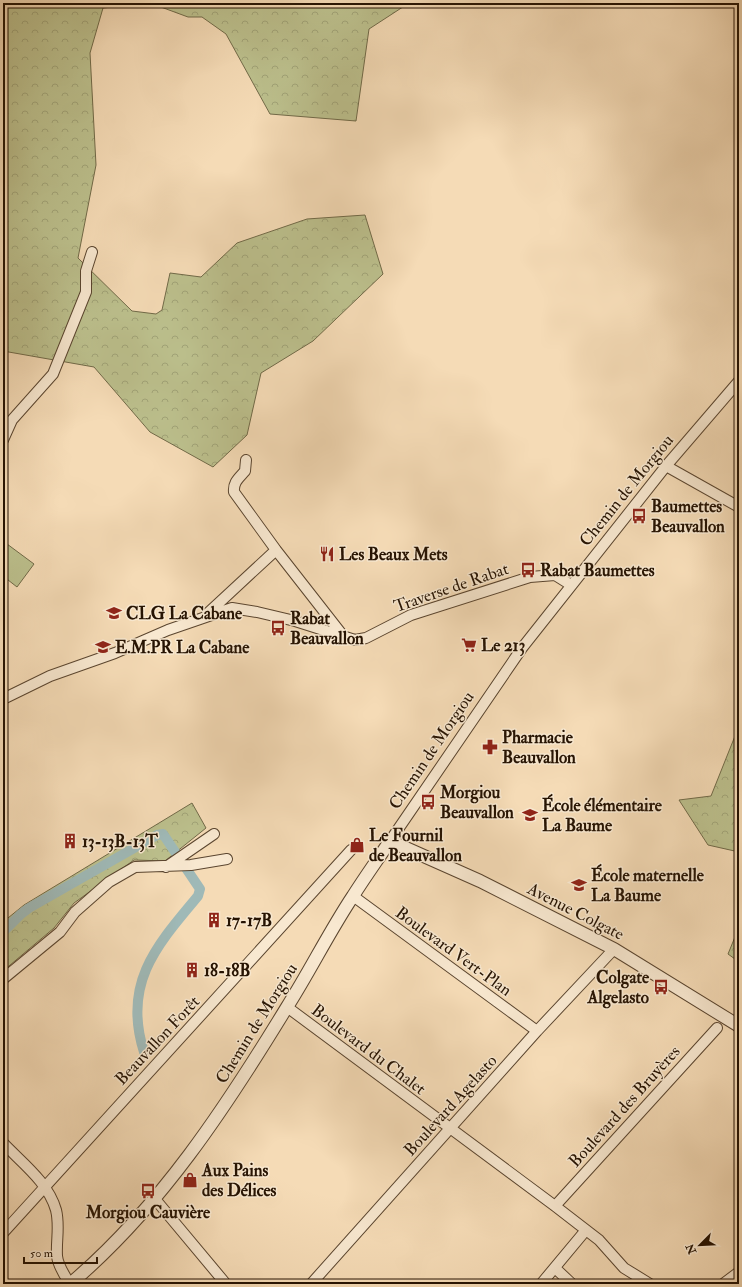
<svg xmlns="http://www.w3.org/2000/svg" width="742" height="1287" font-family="'IM FELL Double Pica',serif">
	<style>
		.forest { fill: url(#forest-crowns); stroke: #716a48 }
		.pitch { fill: #bcc08d; stroke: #716a48 }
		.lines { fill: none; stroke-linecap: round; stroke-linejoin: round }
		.canal { stroke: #9fb9b7; stroke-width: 10 }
		.minor-casing { stroke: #5a452f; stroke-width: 12 }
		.tertiary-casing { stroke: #5a452f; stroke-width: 14 }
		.minor { stroke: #f8e8d0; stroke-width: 10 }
		.tertiary { stroke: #f8e8d0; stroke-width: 12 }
		.labels { text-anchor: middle; stroke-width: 3; stroke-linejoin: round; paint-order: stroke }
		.street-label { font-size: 17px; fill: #261302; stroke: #f8e8d0 }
		.poi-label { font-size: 17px; font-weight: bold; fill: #261302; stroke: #f8e8d0; text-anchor: start }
	</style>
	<defs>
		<pattern id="forest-crowns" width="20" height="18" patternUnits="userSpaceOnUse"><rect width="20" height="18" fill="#bcc08d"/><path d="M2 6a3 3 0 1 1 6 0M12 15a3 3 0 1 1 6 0" fill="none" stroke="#a1a478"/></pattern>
	</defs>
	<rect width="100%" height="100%" fill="#f5dbb6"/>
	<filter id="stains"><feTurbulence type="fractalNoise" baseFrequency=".005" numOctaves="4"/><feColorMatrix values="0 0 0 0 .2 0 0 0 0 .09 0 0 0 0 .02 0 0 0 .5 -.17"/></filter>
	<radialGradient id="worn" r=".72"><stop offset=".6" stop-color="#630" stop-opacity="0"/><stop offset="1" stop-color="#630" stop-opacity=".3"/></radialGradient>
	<!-- forest -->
	<path class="forest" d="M 3,3 L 409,3 L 369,29 L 356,121 L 270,114 L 226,34 L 202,17 L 188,17 L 150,3 L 103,8 L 90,53 L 96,165 L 78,258 L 132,311 L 156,314 L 162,310 L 170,273 L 201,277 L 237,243 L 307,219 L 365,215 L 383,274 L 313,341 L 261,373 L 247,435 L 213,467 L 150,432 L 94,367 L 3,351 Z
		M 739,726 L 739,852 L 708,845 L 679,800 L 711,796 Z
		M 192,803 L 206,828 L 165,861 L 134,860 L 74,903 L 54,928 L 3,971 L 3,922 L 24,905 Z
		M 737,932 L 739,932 L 739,962 L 728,954 Z"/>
	<!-- pitch -->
	<path class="pitch" d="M 3,541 L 34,564 L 17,587 L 3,576 Z"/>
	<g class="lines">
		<!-- canal -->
		<path class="canal" d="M 3,932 L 21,914 L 29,908 L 157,835 L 163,834 L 200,889 L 198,896 C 157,945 122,983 144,1052"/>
		<!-- minor casing -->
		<g class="minor-casing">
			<path id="minor" d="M 3,440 L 12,420 L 53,374 L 86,292 L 86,271 L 92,252
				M 246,460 L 245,471 C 239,478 233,482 234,492 L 276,550 L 344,637
				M 666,466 L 739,507
				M 207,614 L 276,550
				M 3,699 L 50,676 L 115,653 L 168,630 L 232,608 L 257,612 L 295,621 L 355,640 L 366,638 L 411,615 L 530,577 L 555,575 L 571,585
				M 390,841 L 522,648 L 666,466 L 739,381
				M 166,867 L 214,834
				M 353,896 L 537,1031
				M 3,979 L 60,932 L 75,912 L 109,882 L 135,867 L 191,865 L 227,859
				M 287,1007 L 555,1206 L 599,1240 L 624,1268 L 650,1284
				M 3,1143 C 22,1163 48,1182 56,1210 C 60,1226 56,1240 57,1256 C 58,1266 65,1276 70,1284
				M 155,1199 L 226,1284
				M 555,1206 L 717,1028
				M 3,1233 L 351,850
				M 555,1268 L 572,1284
				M 311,1284 L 537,1031 L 614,949
				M 541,1284 L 586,1230
				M 723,1284 L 739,1272"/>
		</g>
		<!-- tertiary casing -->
		<g class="tertiary-casing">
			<path id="tertiary" d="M 70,1284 C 160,1208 226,1107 287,1007 C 310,971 329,932 353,896 C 365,877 378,859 390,841 L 480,881 L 614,949 L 739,1026"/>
		</g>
		<!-- minor -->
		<use href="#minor" class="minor"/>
		<!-- tertiary -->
		<use href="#tertiary" class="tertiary"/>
	</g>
	<!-- icons -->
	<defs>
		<g id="bus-bare" transform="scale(1.2)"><path d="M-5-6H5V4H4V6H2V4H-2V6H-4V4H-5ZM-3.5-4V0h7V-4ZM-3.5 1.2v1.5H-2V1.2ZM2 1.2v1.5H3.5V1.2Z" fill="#8f2418" stroke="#f8e8d0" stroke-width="2.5" paint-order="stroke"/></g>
		<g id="restaurant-bare" transform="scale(1.2)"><path d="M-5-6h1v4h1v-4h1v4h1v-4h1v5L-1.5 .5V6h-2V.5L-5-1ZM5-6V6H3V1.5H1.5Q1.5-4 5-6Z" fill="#8f2418" stroke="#f8e8d0" stroke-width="2.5" paint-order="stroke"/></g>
		<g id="school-bare" transform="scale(1.2)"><path d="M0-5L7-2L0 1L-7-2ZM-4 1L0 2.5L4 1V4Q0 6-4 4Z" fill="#8f2418" stroke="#f8e8d0" stroke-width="2.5" paint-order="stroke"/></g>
		<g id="supermarket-bare" transform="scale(1.2)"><path d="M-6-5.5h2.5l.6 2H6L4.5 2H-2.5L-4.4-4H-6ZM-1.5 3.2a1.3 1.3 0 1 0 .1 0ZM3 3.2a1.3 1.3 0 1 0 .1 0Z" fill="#8f2418" stroke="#f8e8d0" stroke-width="2.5" paint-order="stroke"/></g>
		<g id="pharmacy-bare" transform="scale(1.2)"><path d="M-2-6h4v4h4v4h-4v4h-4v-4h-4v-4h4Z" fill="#8f2418" stroke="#f8e8d0" stroke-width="2.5" paint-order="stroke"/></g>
		<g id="building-bare" transform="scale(1.2)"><path d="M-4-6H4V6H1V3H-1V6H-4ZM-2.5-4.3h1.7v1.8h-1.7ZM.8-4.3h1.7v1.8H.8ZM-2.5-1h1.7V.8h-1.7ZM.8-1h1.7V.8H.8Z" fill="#8f2418" stroke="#f8e8d0" stroke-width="2.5" paint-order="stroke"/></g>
		<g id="shop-bare" transform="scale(1.2)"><path d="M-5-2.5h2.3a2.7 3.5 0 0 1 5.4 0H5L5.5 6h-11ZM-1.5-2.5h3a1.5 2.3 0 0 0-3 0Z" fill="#8f2418" stroke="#f8e8d0" stroke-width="2.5" paint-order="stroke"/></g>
	</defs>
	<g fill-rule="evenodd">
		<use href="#bus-bare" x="639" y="516"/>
		<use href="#restaurant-bare" x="327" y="554"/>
		<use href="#bus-bare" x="528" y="570"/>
		<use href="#school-bare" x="114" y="613"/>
		<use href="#bus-bare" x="278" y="628"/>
		<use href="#supermarket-bare" x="469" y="645"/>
		<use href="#school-bare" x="103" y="647"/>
		<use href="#pharmacy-bare" x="490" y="747"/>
		<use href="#bus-bare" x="428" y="802"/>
		<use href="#school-bare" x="530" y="815"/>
		<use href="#building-bare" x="70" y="841"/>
		<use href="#shop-bare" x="357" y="845"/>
		<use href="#school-bare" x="579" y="885"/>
		<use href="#building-bare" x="214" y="920"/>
		<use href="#building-bare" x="192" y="970"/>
		<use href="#bus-bare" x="661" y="987"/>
		<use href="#shop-bare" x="190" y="1180"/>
		<use href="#bus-bare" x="148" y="1191"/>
	</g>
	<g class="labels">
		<!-- street labels -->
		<g class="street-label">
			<text transform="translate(626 490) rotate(-51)" y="6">Chemin de Morgiou</text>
			<text transform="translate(451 587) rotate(-19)" y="6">Traverse de Rabat</text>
			<text transform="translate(431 750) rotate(-56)" y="6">Chemin de Morgiou</text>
			<text transform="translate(576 911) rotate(27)" y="6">Avenue Colgate</text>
			<text transform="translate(454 951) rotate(36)" y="6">Boulevard Vert-Plan</text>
			<text transform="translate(256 1023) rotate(-58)" y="6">Chemin de Morgiou</text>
			<text transform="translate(157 1040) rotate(-47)" y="6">Beauvallon Forêt</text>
			<text transform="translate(369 1049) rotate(37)" y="6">Boulevard du Chalet</text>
			<text transform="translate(450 1105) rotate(-48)" y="6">Boulevard Agelasto</text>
			<text transform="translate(624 1106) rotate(-48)" y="6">Boulevard des Bruyères</text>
		</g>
		<!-- poi labels -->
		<g class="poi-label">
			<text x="651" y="512">Baumettes<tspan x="651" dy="20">Beauvallon</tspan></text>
			<text x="339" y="560">Les Beaux Mets</text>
			<text x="540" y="576">Rabat Baumettes</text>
			<text x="126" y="619">CLG La Cabane</text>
			<text x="290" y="624">Rabat<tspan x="290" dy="20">Beauvallon</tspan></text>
			<text x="481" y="651">Le 213</text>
			<text x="115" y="653">E.M.PR La Cabane</text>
			<text x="502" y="743">Pharmacie<tspan x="502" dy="20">Beauvallon</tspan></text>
			<text x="440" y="798">Morgiou<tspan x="440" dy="20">Beauvallon</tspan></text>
			<text x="542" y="811">École élémentaire<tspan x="542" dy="20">La Baume</tspan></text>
			<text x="369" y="841">Le Fournil<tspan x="369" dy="20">de Beauvallon</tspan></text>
			<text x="82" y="847">13-13B-13T</text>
			<text x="591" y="881">École maternelle<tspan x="591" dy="20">La Baume</tspan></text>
			<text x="226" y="926">17-17B</text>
			<text x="204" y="976">18-18B</text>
			<text x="649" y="983" text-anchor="end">Colgate<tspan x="649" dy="20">Algelasto</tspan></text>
			<text x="202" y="1176">Aux Pains<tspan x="202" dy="20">des Délices</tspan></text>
			<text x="148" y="1218" text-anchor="middle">Morgiou Cauvière</text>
		</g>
	</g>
	<!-- margin -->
	<rect width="742" height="1287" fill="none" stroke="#f5dbb6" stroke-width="16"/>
	<rect x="4" y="4" width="734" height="1279" fill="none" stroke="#261302" stroke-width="2"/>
	<rect x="8" y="8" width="726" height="1271" fill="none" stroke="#261302"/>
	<!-- north arrow -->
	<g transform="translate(700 1245) rotate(246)" stroke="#f8e8d0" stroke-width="3" paint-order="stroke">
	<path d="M0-3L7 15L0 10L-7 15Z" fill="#261302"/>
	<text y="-6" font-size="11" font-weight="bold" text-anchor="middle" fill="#261302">N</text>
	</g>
	<!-- scale -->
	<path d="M24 1257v6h73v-6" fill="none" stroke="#261302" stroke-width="2"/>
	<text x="30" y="1257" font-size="12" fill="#261302" stroke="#f8e8d0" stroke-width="3" paint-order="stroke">50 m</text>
	<rect width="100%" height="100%" filter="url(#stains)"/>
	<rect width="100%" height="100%" fill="url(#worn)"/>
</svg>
